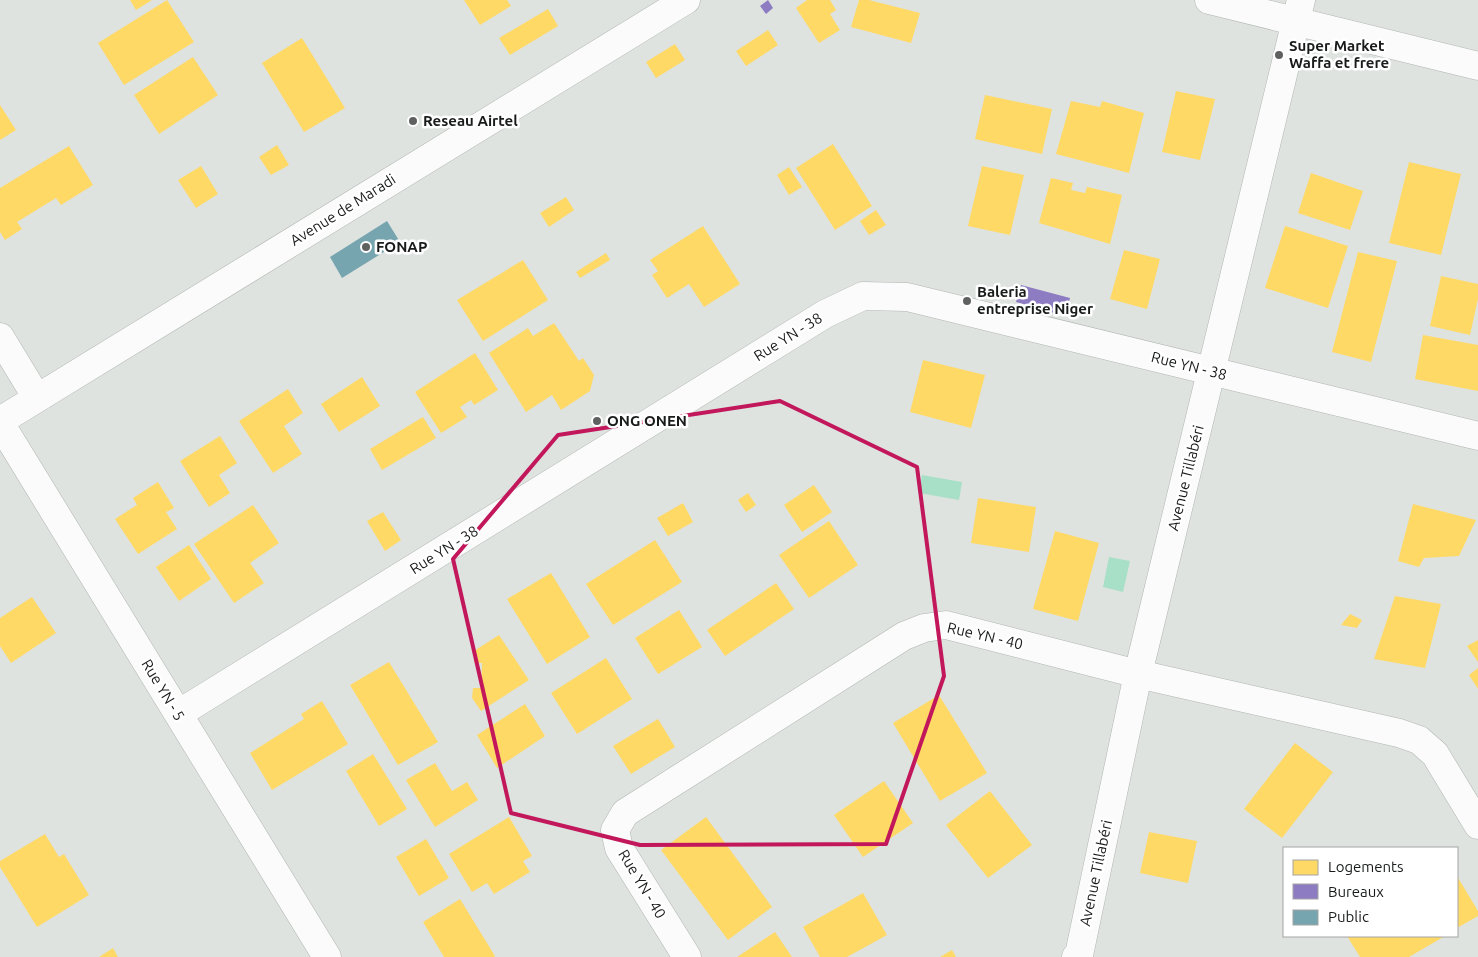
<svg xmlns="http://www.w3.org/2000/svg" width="1478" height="957" font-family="Ubuntu,sans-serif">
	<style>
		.water { fill: #a7e0c6 }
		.homes { fill: #ffd966 }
		.offices { fill: #8e7cc3 }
		.public { fill: #76a5af }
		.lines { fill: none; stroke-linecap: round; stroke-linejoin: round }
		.minor-casing { stroke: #b1b5b2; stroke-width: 29 }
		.minor { stroke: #fafbfa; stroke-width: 28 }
		.marked { fill: none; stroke: #c2185b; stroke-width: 4; stroke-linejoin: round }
		.poi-dot { fill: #5e615f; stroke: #fff; stroke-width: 2 }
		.labels { text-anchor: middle; stroke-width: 5; stroke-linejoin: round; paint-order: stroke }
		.poi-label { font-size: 15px; font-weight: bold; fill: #191b1a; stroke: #fff; text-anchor: start }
		.street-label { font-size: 15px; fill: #191b1a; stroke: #fff }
	</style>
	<rect width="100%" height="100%" fill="#dee3e0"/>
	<!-- water -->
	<path class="water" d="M 922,475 L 962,482 L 959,500 L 919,493 Z
		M 1109,557 L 1130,561 L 1123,592 L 1103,587 Z"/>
	<!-- homes -->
	<path class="homes" d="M 130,0 L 152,0 L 136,10 Z
		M 167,0 L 194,42 L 124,85 L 98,43 Z
		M 464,0 L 507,0 L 511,6 L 480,25 Z
		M 807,0 L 830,0 L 836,10 L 830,14 L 840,30 L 819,43 L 796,8 Z
		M 859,0 L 869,0 L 920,13 L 911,43 L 851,27 Z
		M 548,9 L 558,26 L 510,55 L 499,38 Z
		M 768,30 L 778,45 L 746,66 L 736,51 Z
		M 302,38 L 345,108 L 304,132 L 262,63 Z
		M 675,44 L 685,60 L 656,78 L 646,62 Z
		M 193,57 L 218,95 L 159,134 L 134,95 Z
		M 1176,91 L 1215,99 L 1200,160 L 1162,152 Z
		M 985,95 L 1052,109 L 1042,154 L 975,139 Z
		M 1071,101 L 1100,107 L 1102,101 L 1144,113 L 1129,173 L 1056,154 Z
		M 0,105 L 16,130 L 0,140 Z
		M 833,144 L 872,206 L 835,230 L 796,168 Z
		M 277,145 L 289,165 L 271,175 L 259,157 Z
		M 69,146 L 93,185 L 61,205 L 56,198 L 17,222 L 22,229 L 5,240 L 0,232 L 0,188 Z
		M 1409,162 L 1461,174 L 1441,255 L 1389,243 Z
		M 201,166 L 218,194 L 196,208 L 178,180 Z
		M 982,166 L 1024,175 L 1010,235 L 968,226 Z
		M 789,167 L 802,187 L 789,195 L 777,175 Z
		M 1311,173 L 1363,191 L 1350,230 L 1298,213 Z
		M 1051,178 L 1073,183 L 1071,190 L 1085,193 L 1087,187 L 1122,195 L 1110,244 L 1039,223 Z
		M 566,197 L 574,210 L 549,227 L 540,213 Z
		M 876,210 L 886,225 L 869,235 L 860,221 Z
		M 703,226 L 740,284 L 704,307 L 689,284 L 667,298 L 652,275 L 658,271 L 650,260 Z
		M 1285,226 L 1348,246 L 1328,308 L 1265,288 Z
		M 1124,250 L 1160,259 L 1147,309 L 1110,299 Z
		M 1358,252 L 1397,261 L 1371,362 L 1332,352 Z
		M 606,253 L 610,260 L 580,278 L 576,272 Z
		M 523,260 L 548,300 L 483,341 L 457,300 Z
		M 1441,276 L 1478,284 L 1478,299 L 1470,335 L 1430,326 Z
		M 554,323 L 579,361 L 583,358 L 594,375 L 590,391 L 561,410 L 552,395 L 526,412 L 489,353 L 528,328 L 533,336 Z
		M 1423,335 L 1478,345 L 1478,391 L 1415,379 Z
		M 475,353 L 498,390 L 474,405 L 471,400 L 460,407 L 467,417 L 441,433 L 415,392 Z
		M 923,360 L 985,375 L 971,428 L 910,412 Z
		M 362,377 L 380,406 L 339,432 L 321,404 Z
		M 288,389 L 303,413 L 284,426 L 302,454 L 273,473 L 239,421 Z
		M 423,417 L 436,438 L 382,470 L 370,449 Z
		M 220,436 L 237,463 L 219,475 L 230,493 L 209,507 L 180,461 Z
		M 158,482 L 174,508 L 166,512 L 177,529 L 138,554 L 115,519 L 137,505 L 133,498 Z
		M 814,485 L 832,512 L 802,532 L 784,505 Z
		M 748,493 L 756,505 L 746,512 L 738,500 Z
		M 978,498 L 1036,507 L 1029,552 L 971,543 Z
		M 683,503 L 693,522 L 668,536 L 657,518 Z
		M 1413,504 L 1476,520 L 1459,556 L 1424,558 L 1419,567 L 1398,561 Z
		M 253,505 L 279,543 L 250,563 L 264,583 L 234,603 L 194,544 Z
		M 383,512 L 401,540 L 385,551 L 367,521 Z
		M 829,521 L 858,565 L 809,598 L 779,555 Z
		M 1055,531 L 1099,543 L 1078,621 L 1033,609 Z
		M 655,540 L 682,582 L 613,625 L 586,584 Z
		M 189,545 L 211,579 L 179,601 L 156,567 Z
		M 551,573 L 590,637 L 547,664 L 507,599 Z
		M 776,583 L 794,609 L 725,656 L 707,630 Z
		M 1395,596 L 1441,604 L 1425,668 L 1374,659 Z
		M 32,597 L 56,633 L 11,663 L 0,646 L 0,618 Z
		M 679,610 L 702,647 L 658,674 L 635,638 Z
		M 1350,614 L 1362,620 L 1357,628 L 1341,625 Z
		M 499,635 L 529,680 L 481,711 L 472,698 L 473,688 L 481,688 L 482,663 L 474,663 L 474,651 Z
		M 1478,640 L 1478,662 L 1467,646 Z
		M 606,658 L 632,699 L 577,734 L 551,693 Z
		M 389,662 L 438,742 L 398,765 L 350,685 Z
		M 1478,668 L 1478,689 L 1469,675 Z
		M 939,695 L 987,773 L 940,801 L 893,723 Z
		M 322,701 L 348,744 L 272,790 L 250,753 L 304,719 L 301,714 Z
		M 525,704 L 545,736 L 497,768 L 477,735 Z
		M 658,719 L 675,747 L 631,774 L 613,746 Z
		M 1295,743 L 1333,772 L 1282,838 L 1244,809 Z
		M 373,754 L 407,809 L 379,826 L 346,771 Z
		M 435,763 L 452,791 L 467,782 L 478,800 L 435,827 L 406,780 Z
		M 884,781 L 913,823 L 863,857 L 834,815 Z
		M 990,791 L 1032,845 L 988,878 L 946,825 Z
		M 509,817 L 532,856 L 523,861 L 530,872 L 494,894 L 487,883 L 472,892 L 449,854 Z
		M 706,817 L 772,907 L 728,940 L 661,850 Z
		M 1149,832 L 1197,841 L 1188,883 L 1140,873 Z
		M 45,834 L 59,857 L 64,854 L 89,895 L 37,927 L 0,867 L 0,861 Z
		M 426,839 L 449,878 L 419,896 L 396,857 Z
		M 1457,876 L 1478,911 L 1478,916 L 1457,928 Z
		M 863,893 L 887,935 L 847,957 L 820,957 L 803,927 Z
		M 460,899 L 495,956 L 494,957 L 444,957 L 423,922 Z
		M 775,932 L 792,957 L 737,957 Z
		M 1347,936 L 1445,936 L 1409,957 L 1360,957 Z
		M 113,948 L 118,957 L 99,957 Z
		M 952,950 L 956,957 L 940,957 Z"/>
	<!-- offices -->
	<path class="offices" d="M 768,0 L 773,8 L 766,14 L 760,6 Z
		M 1021,285 L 1070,298 L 1065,316 L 1016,302 Z"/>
	<!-- public -->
	<path class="public" d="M 387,221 L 400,242 L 342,278 L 330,257 Z"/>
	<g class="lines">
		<!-- minor casing -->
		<g class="minor-casing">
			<path id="minor" d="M 1209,0 L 1478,66
				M 0,337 L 37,398
				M 0,421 L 686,0
				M 0,423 L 327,957
				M 178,714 L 825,314 L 863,296 L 907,297 L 1478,436
				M 687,957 L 619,848 L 615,830 L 625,813 L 904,636 L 924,628 L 946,625 L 1138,674 L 1399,733 L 1419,740 L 1435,754 L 1478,825
				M 1076,957 L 1079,955 L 1138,674 L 1301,0"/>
		</g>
		<!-- minor -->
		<use href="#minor" class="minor"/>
	</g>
	<!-- marked area -->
	<path class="marked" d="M 780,401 L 917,467 L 944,676 L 886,844 L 640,845 L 511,813 L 453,559 L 558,435 Z"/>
	<!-- markers -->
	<g class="poi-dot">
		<circle cx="1279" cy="55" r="5"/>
		<circle cx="413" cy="121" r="5"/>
		<circle cx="366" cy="247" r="5"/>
		<circle cx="967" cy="301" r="5"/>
		<circle cx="597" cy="421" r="5"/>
	</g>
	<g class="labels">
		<!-- poi labels -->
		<g class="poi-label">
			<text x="1289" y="51">Super Market<tspan x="1289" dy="17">Waffa et frere</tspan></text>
			<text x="423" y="126">Reseau Airtel</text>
			<text x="376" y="252">FONAP</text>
			<text x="977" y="297">Baleria<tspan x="977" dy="17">entreprise Niger</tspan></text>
			<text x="607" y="426">ONG ONEN</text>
		</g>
		<!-- street labels -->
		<g class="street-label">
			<text transform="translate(343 210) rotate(-32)" y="5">Avenue de Maradi</text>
			<text transform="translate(788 337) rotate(-32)" y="5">Rue YN - 38</text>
			<text transform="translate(1189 366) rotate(14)" y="5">Rue YN - 38</text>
			<text transform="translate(1186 478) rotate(-76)" y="5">Avenue Tillabéri</text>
			<text transform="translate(444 550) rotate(-32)" y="5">Rue YN - 38</text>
			<text transform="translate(985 636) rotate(13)" y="5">Rue YN - 40</text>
			<text transform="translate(163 690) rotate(59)" y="5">Rue YN - 5</text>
			<text transform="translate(1096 873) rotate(-78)" y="5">Avenue Tillabéri</text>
			<text transform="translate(642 884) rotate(59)" y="5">Rue YN - 40</text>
		</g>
	</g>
	<!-- legend -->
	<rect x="1283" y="847" width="175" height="90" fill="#ffffff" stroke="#a3a4a3"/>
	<rect x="1293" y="860" width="25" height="15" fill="#ffd966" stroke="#a3a4a3"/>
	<text x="1328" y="872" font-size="15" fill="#191b1a">Logements</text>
	<rect x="1293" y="884" width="25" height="15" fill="#8e7cc3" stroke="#a3a4a3"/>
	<text x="1328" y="897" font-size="15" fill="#191b1a">Bureaux</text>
	<rect x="1293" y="910" width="25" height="15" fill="#76a5af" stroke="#a3a4a3"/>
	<text x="1328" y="922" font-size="15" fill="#191b1a">Public</text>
</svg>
